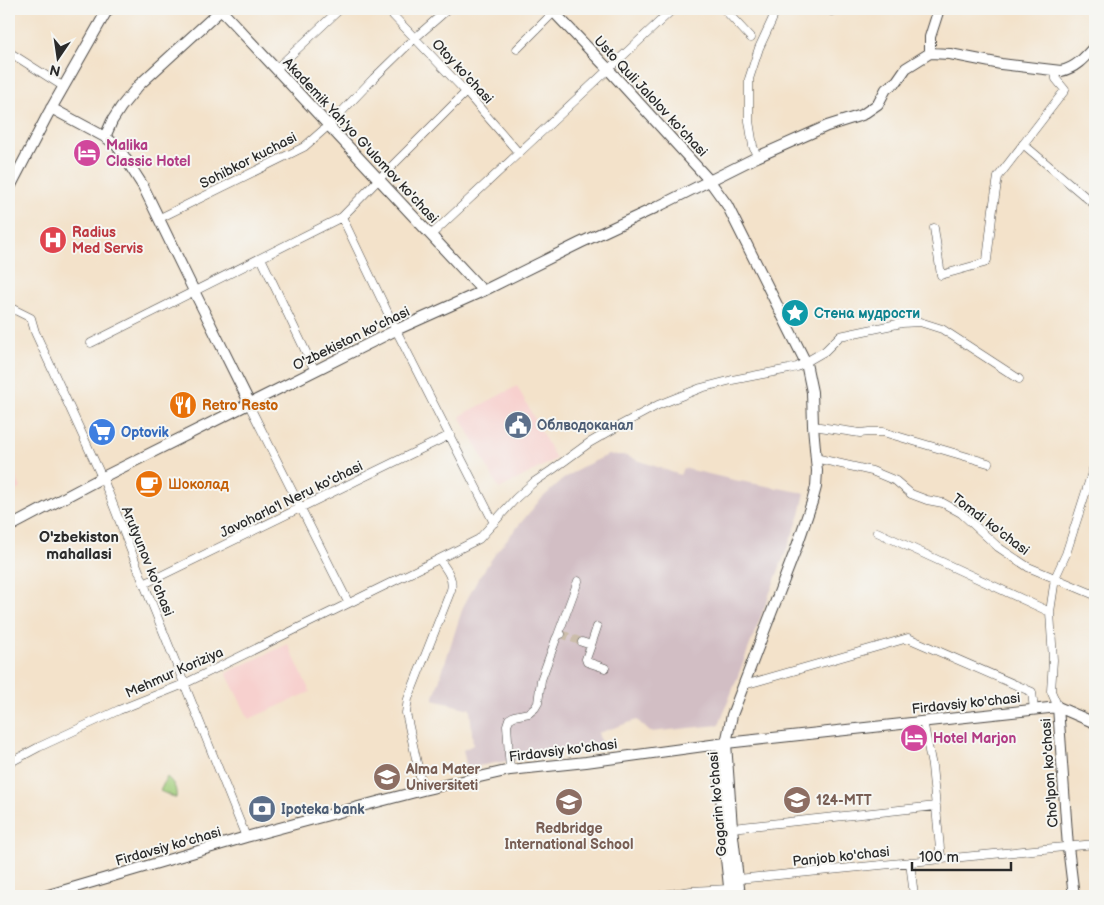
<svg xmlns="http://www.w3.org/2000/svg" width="1104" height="905" font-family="'Balsamiq Sans',sans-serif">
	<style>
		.built { fill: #f7d0ce }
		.industrial { fill: #d2bec4 }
		.green { fill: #a1ce7c; stroke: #667c54 }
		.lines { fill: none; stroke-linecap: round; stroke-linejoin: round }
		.street-tunnel { stroke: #cbbdaa; stroke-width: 8; stroke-dasharray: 8 4; stroke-linecap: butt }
		.street-casing { stroke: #494643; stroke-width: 9 }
		.secondary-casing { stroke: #494643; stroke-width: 12 }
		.street { stroke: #fff; stroke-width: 8 }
		.secondary { stroke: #fff; stroke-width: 10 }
		.labels { text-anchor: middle; stroke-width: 4; stroke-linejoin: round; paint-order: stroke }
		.street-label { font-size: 14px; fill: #2b2b2b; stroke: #f6f6f2 }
		.hotel-label { font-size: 14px; font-weight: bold; fill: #b23c85; stroke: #f6f6f2; text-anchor: start }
		.health-label { font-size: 14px; font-weight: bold; fill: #be3a42; stroke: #f6f6f2; text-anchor: start }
		.culture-label { font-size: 14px; font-weight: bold; fill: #0d838f; stroke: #f6f6f2; text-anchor: start }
		.food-label { font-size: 14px; font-weight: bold; fill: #c56008; stroke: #f6f6f2; text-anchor: start }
		.service-label { font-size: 14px; font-weight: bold; fill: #4e5e75; stroke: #f6f6f2; text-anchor: start }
		.shop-label { font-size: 14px; font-weight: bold; fill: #366cbe; stroke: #f6f6f2; text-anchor: start }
		.education-label { font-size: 14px; font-weight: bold; fill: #785e54; stroke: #f6f6f2; text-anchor: start }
		.neighbourhood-label { font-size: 15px; font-weight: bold; fill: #2b2b2b; stroke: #f6f6f2 }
	</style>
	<rect width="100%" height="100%" fill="#f6f6f2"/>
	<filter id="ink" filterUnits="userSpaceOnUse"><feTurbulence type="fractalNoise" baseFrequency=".02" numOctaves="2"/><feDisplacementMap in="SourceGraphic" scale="10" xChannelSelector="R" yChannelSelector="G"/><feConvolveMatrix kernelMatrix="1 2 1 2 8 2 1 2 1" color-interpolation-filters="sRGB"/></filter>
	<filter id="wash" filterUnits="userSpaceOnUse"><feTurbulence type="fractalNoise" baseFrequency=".0096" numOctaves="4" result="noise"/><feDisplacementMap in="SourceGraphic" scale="20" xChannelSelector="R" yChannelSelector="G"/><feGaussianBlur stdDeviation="1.12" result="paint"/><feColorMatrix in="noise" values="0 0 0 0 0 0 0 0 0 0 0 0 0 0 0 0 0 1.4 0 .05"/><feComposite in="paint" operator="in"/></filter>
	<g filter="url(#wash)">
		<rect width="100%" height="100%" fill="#f3e2ca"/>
		<!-- built -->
		<path class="built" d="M 517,386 L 556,459 L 499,489 L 460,416 Z
			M 9,463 L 21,488 L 9,495 Z
			M 288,644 L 310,692 L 249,719 L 226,673 Z"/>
		<!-- industrial -->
		<path class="industrial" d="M 608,455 L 623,455 L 680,475 L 683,468 L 734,480 L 805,493 L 800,515 L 719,725 L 650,732 L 637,720 L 598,733 L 602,745 L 467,768 L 463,750 L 473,745 L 470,709 L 433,700 L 463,607 L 478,579 L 498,550 L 540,500 L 562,480 L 582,467 Z"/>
		<!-- green -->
		<path class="green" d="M 167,777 C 174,783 177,789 176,798 L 160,791 Z"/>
	</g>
	<g filter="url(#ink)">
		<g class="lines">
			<!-- street-tunnel -->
			<path class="street-tunnel" d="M 561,634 L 582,642"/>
			<!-- street casing -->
			<g class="street-casing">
				<path id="street" d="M 387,9 L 466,92 L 518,152
					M 724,9 L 751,38
					M 823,9 L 832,11
					M 517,49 L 554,12
					M 9,52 L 64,87
					M 276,69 L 340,9
					M 1023,144 L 1095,205
					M 757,157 L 753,146 L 749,121 L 749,79 L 759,48 L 772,20 L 775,9
					M 342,217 L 396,330 L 494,523
					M 160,218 L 304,147 L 329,125 L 374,78 L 415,38 L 448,9
					M 934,228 L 941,275 L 984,263 L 987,260 L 993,209 L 998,177 L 1065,90 L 1056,79 L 1055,70
					M 431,235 L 673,9
					M 261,258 L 315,371
					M 9,307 L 31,318 L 35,332 L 105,484 L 144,584 L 246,837
					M 91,343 L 342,217 L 379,179 L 466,92
					M 250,404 L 251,409 L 348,602
					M 813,426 L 860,433 L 869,432 L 883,432 L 988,463
					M 815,458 L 872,471 L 896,481 L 911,494 L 927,500 L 943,503 L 961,513 L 998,547 L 1028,567 L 1095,595
					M 877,532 L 1050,612
					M 144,584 L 450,435
					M 558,635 L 578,581
					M 582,642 L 591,645 L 597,627
					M 591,645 L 586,659 L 587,662 L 605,668
					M 744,685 L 908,638 L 1032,692 L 1034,710
					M 1058,707 L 1051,691 L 1053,660 L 1050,612 L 1055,578 L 1066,554 L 1095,463
					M 923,721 L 932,766 L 941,859
					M 9,763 L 39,747 L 119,710 L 184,684 L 439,559
					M 510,770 L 507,725 L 509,719 L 514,716 L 529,713 L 535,708 L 538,703 L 541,680 L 556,639 L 558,635 L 561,634
					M 423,790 L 406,713 L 408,699 L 451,590 C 454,578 446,569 439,559 L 479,539 L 516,498 L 534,482 L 552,470 L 589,443 L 615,428 L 658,405 L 701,388 L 732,380 L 789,369 L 797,367 L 825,351 L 840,336 L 902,323 L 920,322 L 942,329 L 1019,379
					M 732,828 L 936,806
					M 910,862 L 914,896
					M 738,879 L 1095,844
					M 656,896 L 691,891 L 729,889"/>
			</g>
			<!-- secondary casing -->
			<g class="secondary-casing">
				<path id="secondary" d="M 220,9 L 483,291
					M 551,9 L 608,69 L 709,180 L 727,205 L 806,363 L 812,392 L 813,426 L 817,471 L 816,487 L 812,502 L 797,546 L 732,715 L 726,743 L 732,828 L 740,896
					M 930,53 L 930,37 L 939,9
					M 51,108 L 105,137 L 116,145 L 120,150 L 143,186 L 194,291 L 250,404
					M 105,137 L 112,121 L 121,107 L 139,85 L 222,9
					M 9,189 L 48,114 L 105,14 L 109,9
					M 9,527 L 107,475 L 396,330 L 483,291 L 580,243 L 657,207 L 757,157 L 827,126 L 862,115 L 878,104 L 886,89 L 897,81 L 906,68 L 930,53 L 950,54 L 1001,64 L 1061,71 C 1076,68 1085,57 1095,46
					M 1058,707 L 1068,847 L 1074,896
					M 726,743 L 719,756 L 723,830 L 730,896
					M 45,896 L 246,837 L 377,802 L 423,790 L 510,770 L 586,762 L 726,743 L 1058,707 L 1095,723"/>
			</g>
			<!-- street -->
			<use href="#street" class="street"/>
			<!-- secondary -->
			<use href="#secondary" class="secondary"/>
		</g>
	</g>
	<!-- icons -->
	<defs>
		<g id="hotel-disc" transform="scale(1.4375)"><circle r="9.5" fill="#d1479c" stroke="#f6f6f2"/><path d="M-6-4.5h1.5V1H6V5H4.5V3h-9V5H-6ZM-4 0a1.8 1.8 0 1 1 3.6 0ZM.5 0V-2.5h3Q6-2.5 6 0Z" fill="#fff"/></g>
		<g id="hospital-disc" transform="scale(1.4375)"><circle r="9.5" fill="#e0444e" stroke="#f6f6f2"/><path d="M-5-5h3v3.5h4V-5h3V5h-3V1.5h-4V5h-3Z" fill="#fff"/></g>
		<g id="sight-disc" transform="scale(1.4375)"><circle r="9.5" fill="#0f9aa8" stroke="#f6f6f2"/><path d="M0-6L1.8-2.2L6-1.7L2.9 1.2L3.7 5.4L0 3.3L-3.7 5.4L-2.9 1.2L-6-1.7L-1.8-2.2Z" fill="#fff"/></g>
		<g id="restaurant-disc" transform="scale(1.4375)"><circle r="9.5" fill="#e8710a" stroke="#f6f6f2"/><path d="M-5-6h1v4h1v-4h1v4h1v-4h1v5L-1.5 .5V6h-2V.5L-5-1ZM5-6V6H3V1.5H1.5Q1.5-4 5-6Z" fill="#fff"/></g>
		<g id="civic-disc" transform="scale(1.4375)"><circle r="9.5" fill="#5c6f8a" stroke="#f6f6f2"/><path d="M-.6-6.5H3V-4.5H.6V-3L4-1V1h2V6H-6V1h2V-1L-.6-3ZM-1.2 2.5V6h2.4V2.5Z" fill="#fff"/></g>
		<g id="supermarket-disc" transform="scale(1.4375)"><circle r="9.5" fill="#3f7fe0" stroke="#f6f6f2"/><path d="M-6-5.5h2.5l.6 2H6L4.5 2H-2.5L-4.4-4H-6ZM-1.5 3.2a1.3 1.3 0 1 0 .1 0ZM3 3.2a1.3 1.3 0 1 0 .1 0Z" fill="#fff"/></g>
		<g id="cafe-disc" transform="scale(1.4375)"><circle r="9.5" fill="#e8710a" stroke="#f6f6f2"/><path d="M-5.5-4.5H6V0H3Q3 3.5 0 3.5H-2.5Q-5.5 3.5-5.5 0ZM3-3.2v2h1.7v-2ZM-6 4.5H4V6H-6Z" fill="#fff"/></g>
		<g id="university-disc" transform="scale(1.4375)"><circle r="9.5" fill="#8d6e63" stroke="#f6f6f2"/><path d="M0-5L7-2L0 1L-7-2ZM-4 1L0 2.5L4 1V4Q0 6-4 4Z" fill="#fff"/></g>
		<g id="school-disc" transform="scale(1.4375)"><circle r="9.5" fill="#8d6e63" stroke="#f6f6f2"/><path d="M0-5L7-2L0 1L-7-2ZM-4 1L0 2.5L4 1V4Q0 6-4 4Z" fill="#fff"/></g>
		<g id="bank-disc" transform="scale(1.4375)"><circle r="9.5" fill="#5c6f8a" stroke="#f6f6f2"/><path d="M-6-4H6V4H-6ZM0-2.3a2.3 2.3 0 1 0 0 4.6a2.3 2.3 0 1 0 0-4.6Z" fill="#fff"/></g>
	</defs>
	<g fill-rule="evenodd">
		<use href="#hotel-disc" x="87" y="153"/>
		<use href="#hospital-disc" x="53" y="240"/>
		<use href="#sight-disc" x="795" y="313"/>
		<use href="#restaurant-disc" x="183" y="405"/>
		<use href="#civic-disc" x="518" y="425"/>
		<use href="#supermarket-disc" x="102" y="432"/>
		<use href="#cafe-disc" x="149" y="484"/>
		<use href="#hotel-disc" x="914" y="738"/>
		<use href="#university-disc" x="387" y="777"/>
		<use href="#school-disc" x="797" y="800"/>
		<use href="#school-disc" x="569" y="802"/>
		<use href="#bank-disc" x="262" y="809"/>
	</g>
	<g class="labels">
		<!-- street labels -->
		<g class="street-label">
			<text transform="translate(463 71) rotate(47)" y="5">Otoy ko'chasi</text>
			<text transform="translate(651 96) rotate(47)" y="5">Usto Quli Jalolov ko'chasi</text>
			<text transform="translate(361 140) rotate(47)" y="5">Akademik Yah'yo G'ulomov ko'chasi</text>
			<text transform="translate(248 160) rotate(-27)" y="5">Sohibkor kuchasi</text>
			<text transform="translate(351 338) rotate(-26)" y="5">O'zbekiston ko'chasi</text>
			<text transform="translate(291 499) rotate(-26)" y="5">Javoharla'l Neru ko'chasi</text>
			<text transform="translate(991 524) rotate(37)" y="5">Tomdi ko'chasi</text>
			<text transform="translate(148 561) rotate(68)" y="5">Arutyunov ko'chasi</text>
			<text transform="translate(174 672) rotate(-24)" y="5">Mehmur Koriziya</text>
			<text transform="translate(966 703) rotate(-6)" y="5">Firdavsiy ko'chasi</text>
			<text transform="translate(563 750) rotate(-7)" y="5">Firdavsiy ko'chasi</text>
			<text transform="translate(1049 773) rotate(-94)" y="5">Cho'lpon ko'chasi</text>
			<text transform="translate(717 804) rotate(-95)" y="5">Gagarin ko'chasi</text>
			<text transform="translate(168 846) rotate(-16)" y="5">Firdavsiy ko'chasi</text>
			<text transform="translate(841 856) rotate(-6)" y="5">Panjob ko'chasi</text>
		</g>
		<!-- hotel labels -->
		<g class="hotel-label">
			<text x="106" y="150">Malika<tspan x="106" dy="16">Classic Hotel</tspan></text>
			<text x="933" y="743">Hotel Marjon</text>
		</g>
		<!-- health labels -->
		<g class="health-label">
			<text x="72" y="237">Radius<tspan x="72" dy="16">Med Servis</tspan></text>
		</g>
		<!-- culture labels -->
		<g class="culture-label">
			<text x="814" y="318">Стена мудрости</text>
		</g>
		<!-- food labels -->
		<g class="food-label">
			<text x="202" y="410">Retro Resto</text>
			<text x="168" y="489">Шоколад</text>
		</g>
		<!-- service labels -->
		<g class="service-label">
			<text x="537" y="430">Облводоканал</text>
			<text x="281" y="814">Ipoteka bank</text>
		</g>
		<!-- shop labels -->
		<g class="shop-label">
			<text x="121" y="437">Optovik</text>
		</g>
		<!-- education labels -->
		<g class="education-label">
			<text x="406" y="774">Alma Mater<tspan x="406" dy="16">Universiteti</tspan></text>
			<text x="816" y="805">124-MTT</text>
			<text x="569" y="833" text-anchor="middle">Redbridge<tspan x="569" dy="16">International School</tspan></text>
		</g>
		<!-- neighbourhood labels -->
		<g class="neighbourhood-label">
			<text x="79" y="542">O'zbekiston<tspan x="79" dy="17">mahallasi</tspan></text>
		</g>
	</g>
	<!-- margin -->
	<rect width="1104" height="905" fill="none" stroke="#f6f6f2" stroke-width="30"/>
	<!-- north arrow -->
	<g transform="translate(58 58) rotate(193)" stroke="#f6f6f2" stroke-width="4" paint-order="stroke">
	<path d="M0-4L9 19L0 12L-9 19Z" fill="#2b2b2b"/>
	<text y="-8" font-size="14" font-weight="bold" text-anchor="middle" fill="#2b2b2b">N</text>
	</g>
	<!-- scale -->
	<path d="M912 862v8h99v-8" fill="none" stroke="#2b2b2b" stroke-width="2.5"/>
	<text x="919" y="862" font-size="15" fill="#2b2b2b" stroke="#f6f6f2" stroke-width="4" paint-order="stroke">100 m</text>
</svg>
